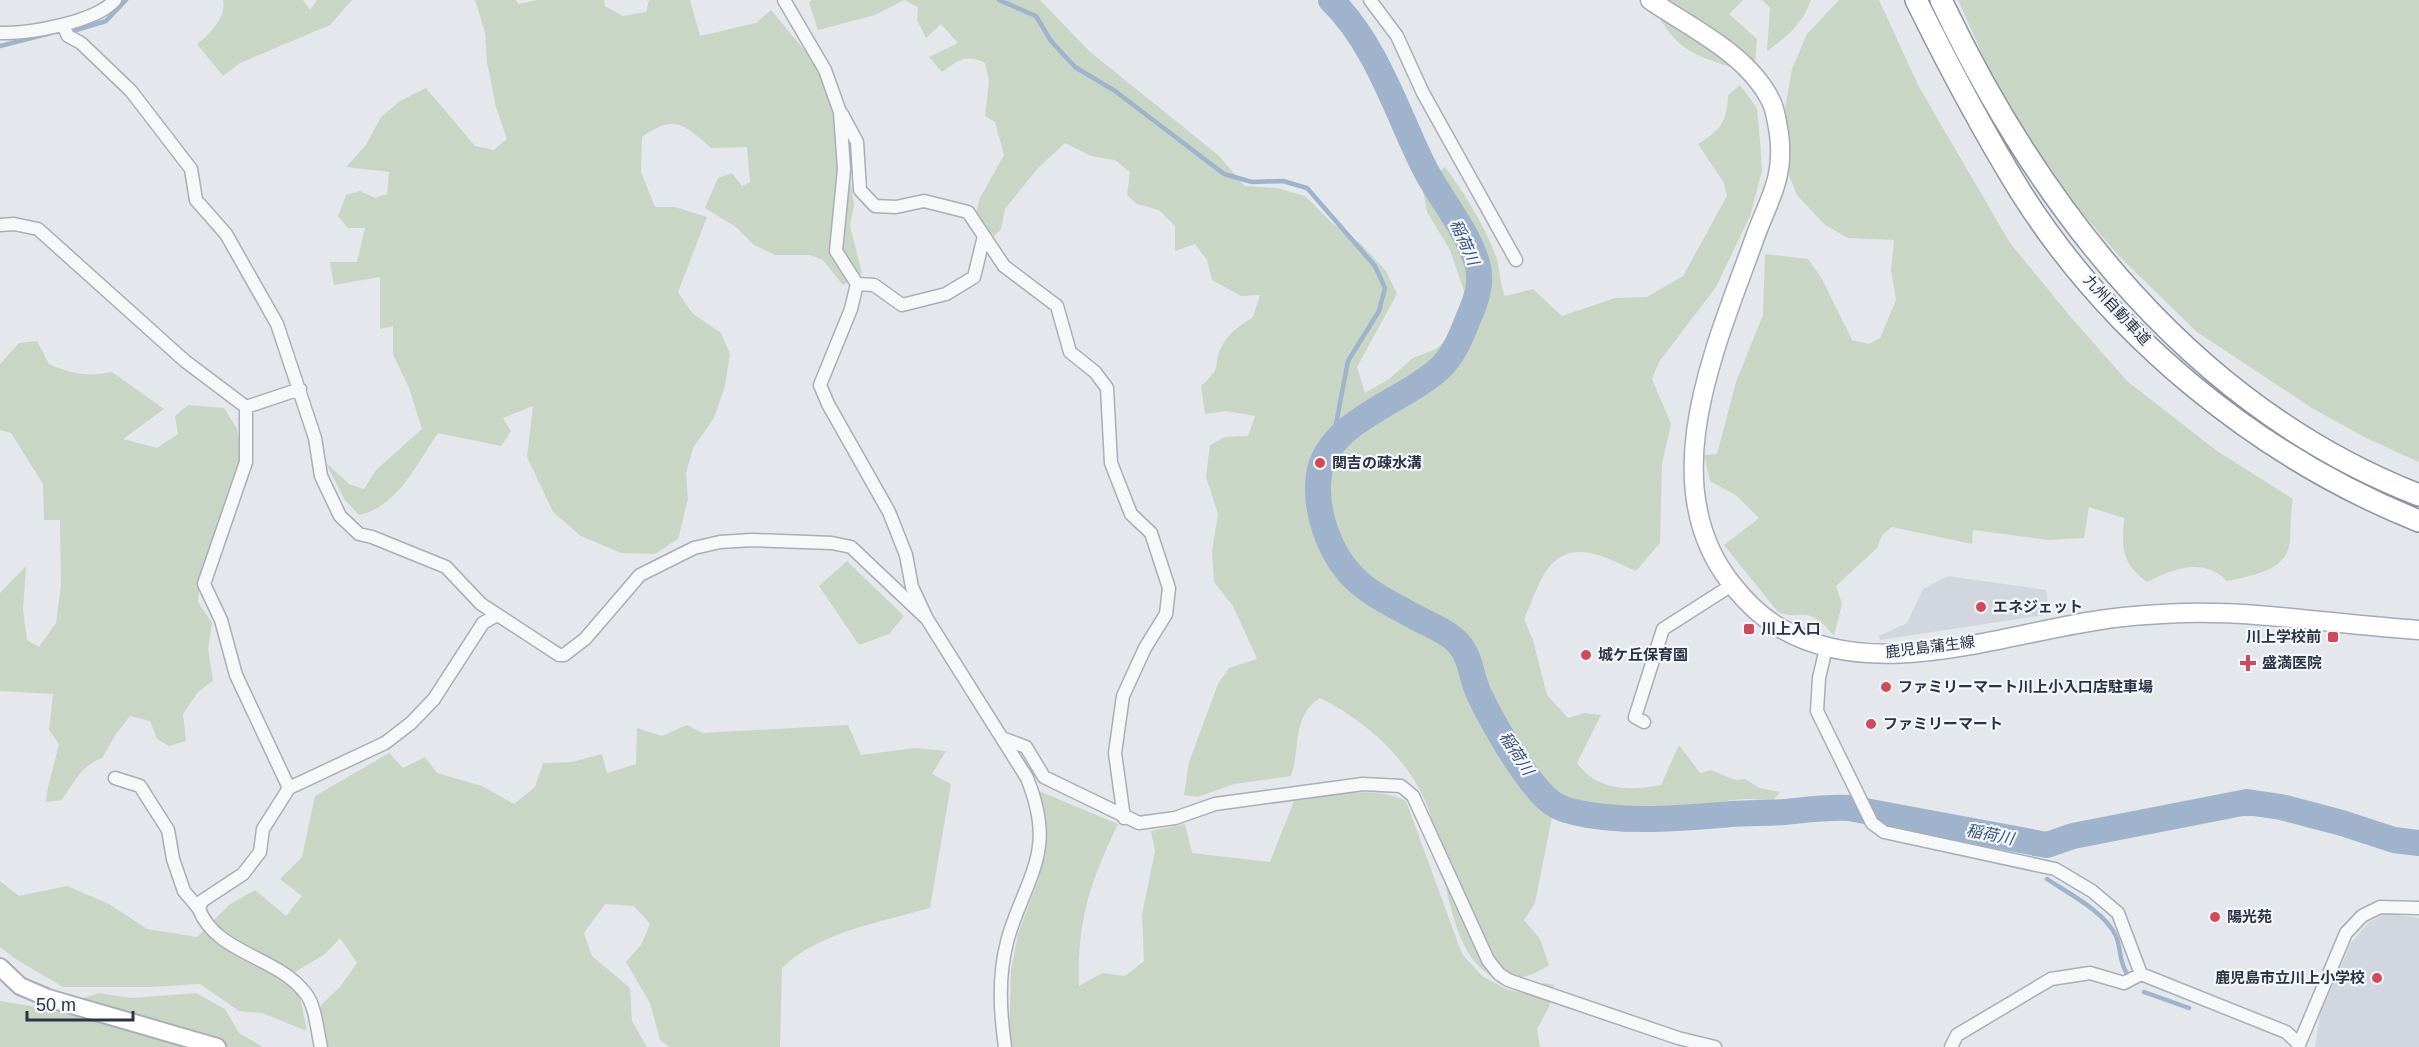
<svg xmlns="http://www.w3.org/2000/svg" width="2419" height="1047" font-family="Helvetica,'Noto Sans JP',sans-serif">
	<style>
		.built { fill: #d2d6de }
		.green { fill: #c9d6c5 }
		.lines { fill: none; stroke-linecap: round; stroke-linejoin: round }
		.stream { stroke: #9fb4cc; stroke-width: 4.5 }
		.river { stroke: #9fb4cc; stroke-width: 26 }
		.street-casing { stroke: #a9aeb7; stroke-width: 15 }
		.secondary-casing { stroke: #a9aeb7; stroke-width: 20 }
		.primary-casing { stroke: #a3abb8; stroke-width: 21 }
		.highway-casing { stroke: #8b94a3; stroke-width: 24 }
		.street { stroke: #f7f8fa; stroke-width: 12 }
		.secondary { stroke: #fff; stroke-width: 16 }
		.primary { stroke: #fff; stroke-width: 18 }
		.highway { stroke: #fff; stroke-width: 21 }
		.poi-dot { fill: #d1495b; stroke: #f4f6f9; stroke-width: 2 }
		.labels { text-anchor: middle; stroke-width: 4.5; stroke-linejoin: round; paint-order: stroke }
		.street-label { font-size: 15px; fill: #2b3445; stroke: #f4f6f9 }
		.poi-label { font-size: 15px; font-weight: bold; fill: #2b3445; stroke: #f4f6f9; text-anchor: start }
		.water-label { font-size: 16px; font-style: italic; fill: #34527a; stroke: #f4f6f9 }
	</style>
	<rect width="100%" height="100%" fill="#e4e7ec"/>
	<!-- built -->
	<path class="built" d="M 1948,576 L 2046,590 L 2050,614 L 1880,640 L 1879,636 L 1907,623 L 1923,589 Z
		M 2386,913 L 2419,918 L 2419,1047 L 2315,1047 L 2320,1014 L 2351,943 L 2368,923 Z"/>
	<!-- green -->
	<path class="green" d="M 223,0 L 303,0 L 310,10 L 317,0 L 352,0 L 330,25 L 240,63 L 223,76 L 197,44 C 209,35 227,17 223,0 Z
		M 475,0 L 516,0 L 518,4 L 538,0 L 604,0 L 605,6 L 623,16 L 646,12 L 649,0 L 690,0 L 700,36 L 756,23 L 771,10 L 821,70 L 847,156 L 854,205 L 850,226 L 862,273 L 843,285 L 823,260 L 810,255 L 775,255 L 754,245 L 736,227 L 705,208 L 718,178 L 732,173 L 742,186 L 750,182 L 747,147 L 711,148 C 684,124 674,114 642,137 L 641,172 L 655,207 L 675,207 L 707,217 L 678,292 L 692,313 L 721,333 L 730,354 L 725,386 L 714,418 L 693,448 L 686,473 L 688,499 L 678,539 L 655,554 L 621,553 L 581,536 L 553,512 L 527,457 L 533,406 L 503,418 L 511,431 L 501,446 L 438,433 C 417,463 398,507 359,515 L 345,500 L 325,462 L 349,484 L 364,489 L 376,470 L 422,429 L 409,388 L 393,354 L 393,326 L 380,329 L 380,277 L 334,285 L 330,262 L 357,262 L 365,228 L 348,228 L 338,216 L 346,195 L 360,191 L 375,198 L 387,194 L 389,172 L 346,167 L 366,145 L 381,117 L 400,101 L 426,88 L 475,146 L 494,150 L 507,139 L 496,107 L 487,62 L 485,32 Z
		M 812,0 L 1040,0 L 1089,51 L 1218,155 L 1245,186 L 1277,188 L 1305,196 L 1332,223 L 1360,243 L 1386,271 L 1397,294 L 1357,367 L 1365,393 L 1389,379 L 1413,358 L 1436,349 L 1455,333 L 1467,300 L 1450,250 L 1427,212 L 1422,185 L 1445,167 C 1465,194 1484,225 1496,256 C 1500,268 1499,282 1505,296 L 1533,289 L 1562,316 L 1615,298 L 1647,297 L 1683,276 L 1727,196 L 1724,183 L 1698,144 C 1721,130 1727,122 1728,95 L 1740,85 L 1757,108 L 1760,140 L 1762,171 L 1750,216 L 1716,287 L 1659,362 L 1652,379 L 1671,424 L 1662,464 L 1660,543 L 1636,571 C 1610,560 1575,538 1551,565 C 1540,576 1531,605 1524,619 L 1533,640 L 1547,695 L 1568,718 L 1584,713 L 1601,715 L 1577,763 C 1597,791 1630,791 1661,785 L 1679,745 L 1700,773 L 1711,770 L 1735,780 L 1745,779 L 1759,788 L 1780,792 L 1773,801 C 1746,797 1722,798 1698,812 C 1690,816 1679,825 1670,827 C 1644,832 1575,824 1553,812 L 1535,903 L 1524,920 L 1540,939 L 1549,965 C 1533,976 1522,977 1503,982 C 1497,979 1488,975 1483,970 C 1443,935 1446,850 1426,803 C 1407,757 1363,719 1320,698 C 1291,717 1301,748 1291,776 L 1234,784 L 1198,797 L 1184,795 L 1189,762 L 1218,684 L 1229,668 L 1257,659 L 1233,606 L 1214,582 L 1212,551 L 1218,514 L 1206,477 L 1210,445 L 1225,437 L 1248,436 L 1255,416 L 1226,411 L 1205,414 L 1201,386 C 1225,365 1211,367 1222,346 C 1229,332 1241,325 1253,317 L 1260,295 L 1241,296 L 1212,280 L 1207,260 L 1195,244 L 1175,251 L 1175,226 L 1159,210 L 1137,204 L 1127,195 L 1130,172 L 1115,160 L 1091,156 L 1065,143 L 1038,168 L 1005,209 L 1001,229 L 994,236 L 975,217 L 980,198 L 1004,155 L 995,122 L 985,116 L 989,81 L 985,63 C 966,53 957,61 942,72 L 929,57 L 958,43 L 941,24 L 926,38 L 917,20 L 918,7 L 904,0 L 875,15 L 818,30 L 809,2 Z
		M 1650,0 L 1743,0 L 1729,14 L 1757,39 L 1755,64 L 1740,70 C 1689,54 1674,49 1650,0 Z
		M 1762,0 L 1811,0 C 1803,23 1787,37 1767,51 L 1770,8 Z
		M 1839,0 L 1879,0 L 1919,87 L 2010,243 L 2069,315 L 2127,381 L 2217,451 L 2293,499 C 2290,513 2291,527 2290,541 C 2287,572 2251,575 2227,581 C 2204,557 2174,568 2147,582 C 2121,562 2122,549 2124,518 L 2089,507 L 2084,538 L 2049,540 L 1973,530 L 1972,544 L 1892,527 L 1882,535 L 1877,548 L 1836,586 L 1842,604 L 1834,636 C 1827,628 1818,617 1807,615 C 1796,614 1789,617 1778,612 L 1724,545 L 1759,518 L 1737,496 L 1710,481 L 1704,455 L 1717,454 L 1736,382 L 1763,315 L 1765,254 L 1808,259 L 1822,279 L 1852,340 L 1869,344 L 1880,338 L 1896,300 L 1891,270 L 1894,240 L 1848,238 L 1825,225 L 1797,195 L 1787,170 L 1783,119 L 1792,69 L 1807,34 Z
		M 1958,0 L 2419,0 L 2419,462 L 2368,439 L 2312,408 L 2197,332 L 2119,256 L 2049,174 L 2003,100 Z
		M 37,341 L 49,364 C 72,374 88,377 112,372 L 164,409 L 123,439 L 157,448 L 178,434 L 175,416 L 188,405 L 224,408 L 237,429 L 242,456 L 220,518 L 213,547 L 200,578 L 198,602 L 212,623 L 208,649 L 213,681 L 198,692 L 183,714 L 186,741 L 169,746 L 157,739 L 150,721 L 130,716 L 116,734 L 102,758 C 82,765 73,783 62,800 L 46,802 L 47,791 L 59,744 L 49,730 L 53,694 L 0,691 L 0,593 L 26,566 L 23,610 L 27,640 L 39,647 L 56,623 L 61,585 L 60,520 L 44,520 L 43,484 L 11,433 L 0,430 L 0,364 L 19,343 Z
		M 847,561 L 904,616 L 889,634 L 859,645 L 819,586 Z
		M 687,725 L 702,733 L 848,725 L 861,755 L 915,748 L 946,751 L 932,774 L 951,784 L 930,908 C 881,922 819,932 782,968 L 780,1047 L 670,1047 L 660,1040 L 650,1003 L 626,962 L 641,945 L 650,924 L 634,906 L 605,904 L 584,933 L 592,956 L 630,988 L 632,1021 L 647,1047 L 327,1047 L 319,1029 L 321,1005 L 340,987 L 357,963 L 340,938 L 325,954 L 295,972 L 307,1031 L 262,1013 L 239,1011 L 200,984 L 151,987 L 63,987 L 14,958 L 0,947 L 0,881 L 19,896 L 67,886 L 109,904 L 147,929 L 197,937 L 229,905 L 255,890 L 286,916 L 302,896 L 280,879 L 302,857 L 315,796 L 389,753 L 403,768 L 425,757 L 437,773 L 482,786 L 514,804 L 535,787 L 543,763 L 572,762 L 602,754 L 607,773 L 636,764 L 637,728 L 662,736 Z
		M 1034,789 L 1118,824 C 1090,882 1077,921 1079,986 L 1102,973 L 1125,976 L 1144,961 L 1142,915 L 1155,851 L 1151,831 L 1185,824 L 1192,853 L 1270,862 L 1294,801 C 1330,796 1372,784 1406,801 L 1462,954 L 1482,976 L 1508,990 L 1519,992 L 1544,983 L 1554,985 L 1549,1007 L 1537,1029 L 1540,1047 L 1009,1047 L 1011,970 L 1018,934 L 1039,878 L 1043,844 Z
		M 99,993 L 131,998 L 196,993 L 225,1009 L 239,1033 L 263,1047 L 0,1047 L 0,1001 L 49,1009 Z"/>
	<g class="lines">
		<!-- stream -->
		<path class="stream" d="M 999,0 L 1036,16 L 1051,41 L 1075,67 L 1115,91 L 1224,174 L 1252,182 L 1283,181 L 1307,188 L 1375,266 L 1385,288 L 1379,311 L 1348,361 L 1332,445
			M 76,30 L 106,21 L 126,0
			M 0,46 L 51,33
			M 2029,841 L 2034,854
			M 2047,879 C 2068,893 2105,912 2116,936 C 2121,948 2119,960 2126,972
			M 2144,992 L 2189,1008"/>
		<!-- river -->
		<path class="river" d="M 1331,0 C 1376,44 1396,110 1423,165 C 1439,198 1466,227 1477,263 C 1483,282 1476,301 1468,319 C 1461,337 1453,357 1438,370 C 1403,402 1327,421 1319,475 C 1314,510 1329,553 1354,578 C 1371,595 1394,605 1415,617 C 1428,624 1449,632 1459,644 C 1471,658 1471,676 1478,692 C 1491,720 1523,776 1545,797 C 1553,805 1563,810 1574,812 C 1624,824 1681,818 1731,814 C 1749,813 1766,813 1784,812 C 1806,810 1826,807 1849,808 L 2047,845 L 2073,836 L 2247,802 L 2281,807 L 2342,823 L 2394,840 L 2419,843"/>
		<!-- street casing -->
		<g class="street-casing">
			<path id="street" d="M 784,0 L 825,70 L 840,112 L 844,169 L 836,251 L 857,284 L 851,309 L 820,385 L 828,404 L 889,512 L 906,555 L 912,587 L 927,619 L 1027,778 C 1035,798 1042,824 1039,846 C 1036,875 1014,912 1007,942 C 998,977 1000,1011 1005,1047
				M 1370,0 L 1397,36 L 1423,93 L 1516,260
				M 63,25 L 68,36 L 81,43 L 131,91 L 191,169 L 196,200 L 226,234 L 277,324 L 315,438 L 321,476 L 340,516 L 359,534 L 372,537 L 446,567 L 481,604 L 559,655 L 564,655 L 585,639 L 640,575 L 694,548 L 720,542 L 752,540 L 832,543 L 851,547 L 927,619
				M 0,33 C 29,34 96,22 115,0
				M 842,114 L 857,142 L 860,190 L 875,206 L 896,207 L 924,201 L 968,212 L 1004,266 L 1057,306 L 1070,352 L 1095,372 L 1107,388 L 1111,463 L 1131,514 L 1151,533 L 1169,588 L 1166,614 L 1145,648 L 1123,696 L 1115,753 L 1124,818
				M 0,225 L 14,224 L 38,229 L 185,361 L 246,407 L 300,389
				M 857,284 L 874,285 L 902,305 L 946,294 L 974,277 L 984,236
				M 246,407 L 246,462 L 204,584 L 221,620 L 236,675 L 289,788
				M 1826,648 L 1819,678 L 1817,711 L 1872,823 L 1884,832 L 2055,869 L 2092,891 L 2118,913 L 2141,974
				M 1644,722 L 1635,717 L 1663,629 L 1732,585
				M 1002,738 L 1026,747 L 1044,777 L 1139,823 L 1175,818 L 1215,804 L 1363,784 L 1401,786 L 1413,796 L 1488,960 L 1499,974 L 1508,980 L 1678,1038 L 1715,1047
				M 115,778 L 140,786 L 152,805 L 168,830 L 173,859 L 184,891 L 199,909
				M 321,1047 C 317,1031 316,1007 306,994 C 278,956 216,954 199,909 L 202,901 L 243,874 L 260,852 L 263,829 L 289,788 L 385,743 L 411,723 L 434,699 L 483,623 L 497,615
				M 1951,1047 L 1957,1035 L 2051,979 L 2090,973 L 2124,983 L 2141,974 L 2286,1032 L 2299,1044
				M 2298,1047 L 2346,933 L 2362,916 L 2380,907 L 2419,908"/>
		</g>
		<!-- secondary casing -->
		<g class="secondary-casing">
			<path id="secondary" d="M 0,967 L 20,986 L 48,998 L 217,1047"/>
		</g>
		<!-- primary casing -->
		<g class="primary-casing">
			<path id="primary" d="M 1650,0 C 1691,28 1748,54 1771,101 C 1776,111 1777,123 1779,134 C 1785,180 1768,200 1754,240 C 1717,344 1652,483 1731,583 C 1745,601 1762,618 1782,629 C 1874,682 1997,636 2094,621 C 2123,616 2154,614 2184,613 C 2262,611 2341,625 2419,630"/>
		</g>
		<!-- highway casing -->
		<g class="highway-casing">
			<path id="highway" d="M 1916,0 C 1948,65 1982,129 2020,191 C 2112,337 2259,457 2419,521
				M 1941,0 C 2041,211 2195,408 2419,495"/>
		</g>
		<!-- street -->
		<use href="#street" class="street"/>
		<!-- secondary -->
		<use href="#secondary" class="secondary"/>
		<!-- primary -->
		<use href="#primary" class="primary"/>
		<!-- highway -->
		<use href="#highway" class="highway"/>
	</g>
	<!-- markers -->
	<g class="poi-dot">
		<circle cx="1320" cy="463" r="6"/>
		<circle cx="1981" cy="607" r="6"/>
		<rect x="1743" y="623" width="12" height="12" rx="3"/>
		<rect x="2327" y="631" width="12" height="12" rx="3"/>
		<circle cx="1586" cy="655" r="6"/>
		<path d="M2245 654h6v6h6v6h-6v6h-6v-6h-6v-6h6z"/>
		<circle cx="1886" cy="687" r="6"/>
		<circle cx="1871" cy="724" r="6"/>
		<circle cx="2215" cy="917" r="6"/>
		<circle cx="2377" cy="978" r="6"/>
	</g>
	<g class="labels">
		<!-- street labels -->
		<g class="street-label">
			<text transform="translate(2117 310) rotate(47)" y="5">九州自動車道</text>
			<text transform="translate(1930 647) rotate(-7)" y="5">鹿児島蒲生線</text>
		</g>
		<!-- poi labels -->
		<g class="poi-label">
			<text x="1332" y="468">関吉の疎水溝</text>
			<text x="1993" y="612">エネジェット</text>
			<text x="1761" y="634">川上入口</text>
			<text x="2321" y="642" text-anchor="end">川上学校前</text>
			<text x="1598" y="660">城ケ丘保育園</text>
			<text x="2262" y="668">盛満医院</text>
			<text x="1898" y="692">ファミリーマート川上小入口店駐車場</text>
			<text x="1883" y="729">ファミリーマート</text>
			<text x="2227" y="922">陽光苑</text>
			<text x="2365" y="983" text-anchor="end">鹿児島市立川上小学校</text>
		</g>
		<!-- water labels -->
		<g class="water-label">
			<text transform="translate(1465 242) rotate(66)" y="6">稲荷川</text>
			<text transform="translate(1517 753) rotate(57)" y="6">稲荷川</text>
			<text transform="translate(1990 834) rotate(11)" y="6">稲荷川</text>
		</g>
	</g>
	<!-- scale -->
	<path d="M27 1011v9h106v-9" fill="none" stroke="#2b3445" stroke-width="3"/>
	<text x="36" y="1011" font-size="18" fill="#2b3445" stroke="#f4f6f9" stroke-width="4.5" paint-order="stroke">50 m</text>
</svg>
